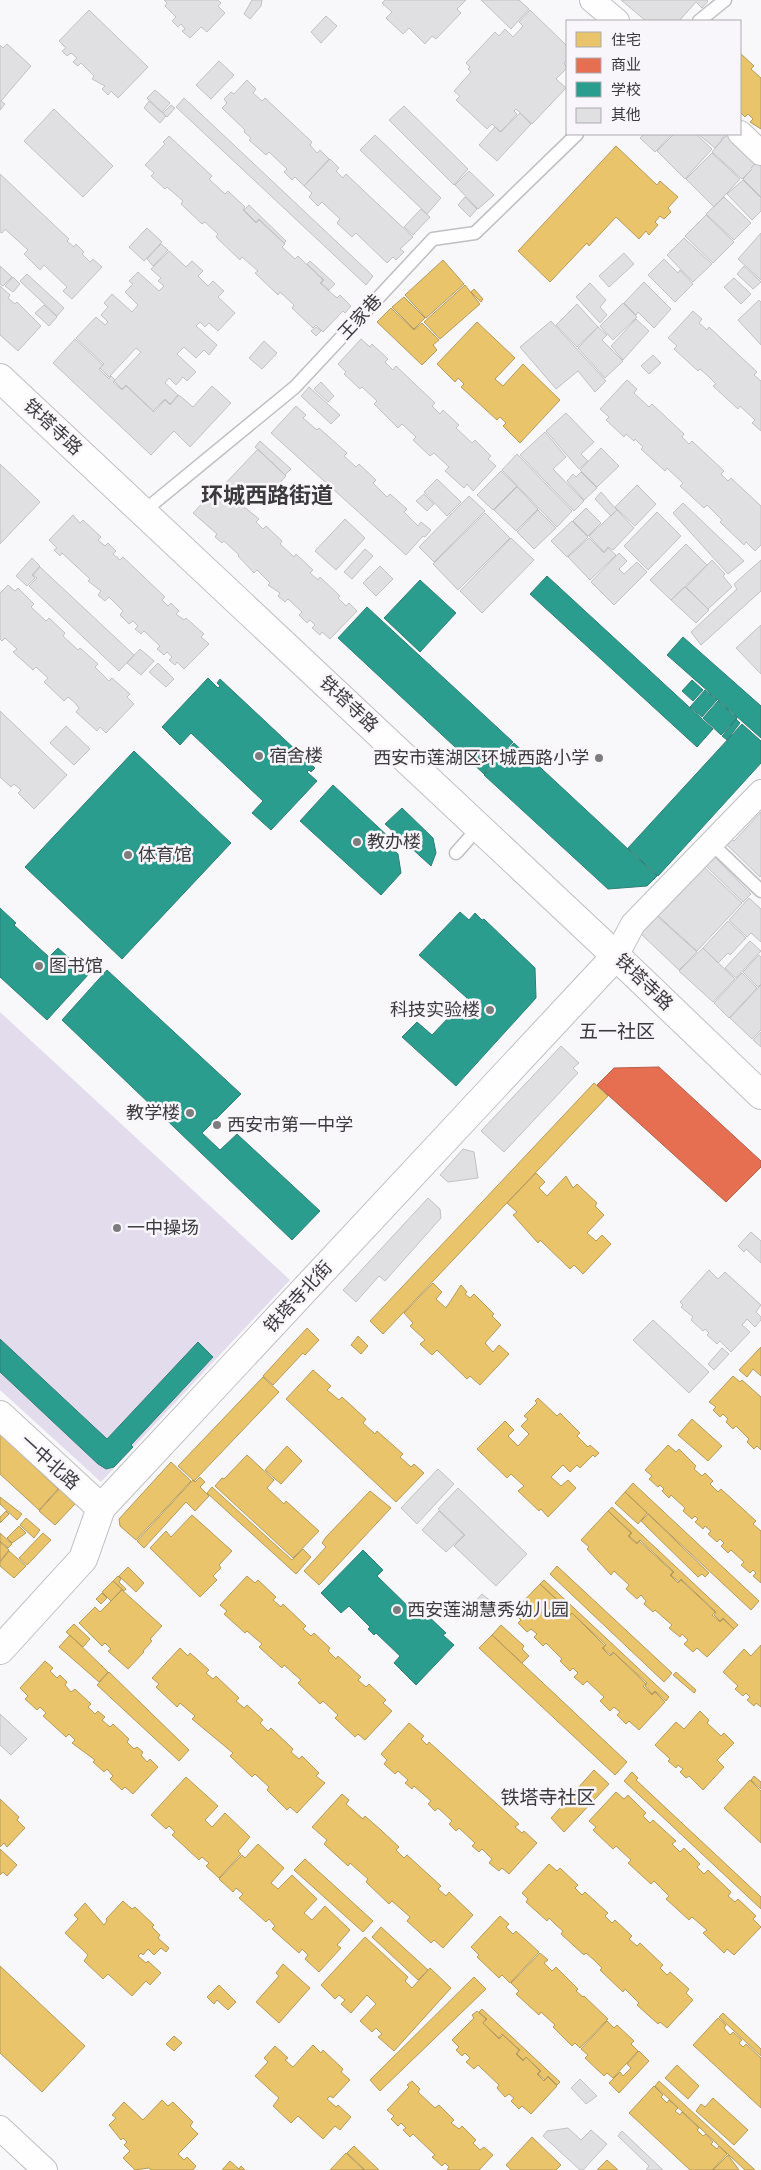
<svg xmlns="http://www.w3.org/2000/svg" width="761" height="2170" font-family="Spectral,'Noto Sans SC',serif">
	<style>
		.green { fill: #e3dcec }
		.homes { fill: #e9c46a; stroke: #b59b5c }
		.shops { fill: #e76f51; stroke: #b35f4b }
		.schools { fill: #2a9d8f; stroke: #2f7f76 }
		.building { fill: #e0e0e2; stroke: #c2c1c3 }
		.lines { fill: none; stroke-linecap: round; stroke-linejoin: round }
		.service-casing { stroke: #bfbfc1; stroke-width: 15 }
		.minor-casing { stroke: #bfbfc1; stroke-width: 26 }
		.tertiary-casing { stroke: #bfbfc1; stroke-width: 30 }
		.service { stroke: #fefefe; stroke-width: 12 }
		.minor { stroke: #fefefe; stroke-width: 24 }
		.tertiary { stroke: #fefefe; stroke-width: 28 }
		.poi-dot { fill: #7d7c7e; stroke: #f8f6fb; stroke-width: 2 }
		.labels { text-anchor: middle; stroke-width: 5; stroke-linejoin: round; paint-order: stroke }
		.street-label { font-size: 18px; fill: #3b3a3c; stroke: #f8f6fb }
		.poi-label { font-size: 18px; fill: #3b3a3c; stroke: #f8f6fb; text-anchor: start }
		.neighbourhood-label { font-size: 19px; fill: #3b3a3c; stroke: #f8f6fb }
		.district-label { font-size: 22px; font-weight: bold; fill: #3b3a3c; stroke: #f8f6fb }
	</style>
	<rect width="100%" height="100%" fill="#f8f7fa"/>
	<!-- green -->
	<path class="green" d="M 0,1012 L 290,1280 L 101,1482 L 0,1390 Z"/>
	<!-- homes -->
	<path class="homes" d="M 740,53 L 754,66 L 751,69 L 761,78 L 761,129 L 750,122 L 753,119 L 748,114 L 745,117 L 740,112 Z
		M 616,146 L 657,185 L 660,181 L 678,197 L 668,208 L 671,212 L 664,219 L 660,216 L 655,222 L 658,225 L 649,235 L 646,231 L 639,239 L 616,217 L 589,246 L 587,243 L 550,282 L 518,251 Z
		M 443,260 L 464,284 L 426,318 L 405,295 Z
		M 465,285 L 480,304 L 440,339 L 424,322 Z
		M 474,289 L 483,299 L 481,302 L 471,292 Z
		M 404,297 L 425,318 L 414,329 L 392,307 Z
		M 391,308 L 414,330 L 422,323 L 439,340 L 433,345 L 437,350 L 422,365 L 377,322 Z
		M 477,322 L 515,358 L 495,379 L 503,386 L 523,364 L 560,400 L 520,443 L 503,426 L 506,423 L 500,417 L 497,420 L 461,387 L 464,384 L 458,378 L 455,382 L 437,364 Z
		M 594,1083 L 608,1096 L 383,1334 L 370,1321 Z
		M 536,1173 L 545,1182 L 539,1188 L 547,1196 L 566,1176 L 573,1188 L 577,1184 L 597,1203 L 595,1206 L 604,1215 L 587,1233 L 596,1241 L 602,1235 L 611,1244 L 583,1274 L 574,1265 L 570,1269 L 540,1240 L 538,1243 L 513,1215 L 517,1212 L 507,1203 Z
		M 433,1283 L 442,1292 L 436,1299 L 446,1308 L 461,1285 L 467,1292 L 465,1294 L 470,1298 L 474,1294 L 494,1314 L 492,1316 L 501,1325 L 485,1343 L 493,1352 L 499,1345 L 509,1354 L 480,1385 L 470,1376 L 467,1379 L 437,1350 L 432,1355 L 420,1344 L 425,1340 L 410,1326 L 413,1323 L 404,1313 Z
		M 307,1328 L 319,1340 L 305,1355 L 303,1353 L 273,1385 L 263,1376 Z
		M 358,1336 L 368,1346 L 361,1354 L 351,1345 Z
		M 761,1347 L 761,1376 L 753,1369 L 747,1377 L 739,1370 Z
		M 313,1370 L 331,1386 L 327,1390 L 339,1400 L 342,1397 L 366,1419 L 363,1423 L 375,1434 L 377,1431 L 403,1454 L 400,1457 L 411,1467 L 414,1464 L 424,1473 L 396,1502 L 286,1399 Z
		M 733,1376 L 740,1382 L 742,1380 L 761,1397 L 761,1450 L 757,1446 L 754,1449 L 747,1442 L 749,1439 L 736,1426 L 733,1429 L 726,1422 L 728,1419 L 723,1414 L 720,1417 L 713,1410 L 716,1407 L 709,1402 Z
		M 263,1377 L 279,1392 L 194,1481 L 178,1466 Z
		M 538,1398 L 557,1416 L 560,1413 L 580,1433 L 577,1436 L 588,1447 L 590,1445 L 599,1453 L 595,1457 L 593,1455 L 580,1468 L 577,1465 L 570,1472 L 563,1465 L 551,1477 L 561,1486 L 568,1480 L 576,1488 L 548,1517 L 541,1509 L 539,1511 L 518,1491 L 524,1486 L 511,1474 L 507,1478 L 477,1449 L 505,1421 L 514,1430 L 508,1436 L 518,1446 L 529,1434 L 521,1426 L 528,1419 L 524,1416 L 537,1403 L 535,1401 Z
		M 692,1419 L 722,1446 L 708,1461 L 678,1435 Z
		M 0,1434 L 58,1489 L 39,1510 L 0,1474 Z
		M 668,1445 L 676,1452 L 679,1449 L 696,1466 L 694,1469 L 702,1476 L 705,1473 L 713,1481 L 710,1484 L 718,1492 L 721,1489 L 756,1521 L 753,1524 L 761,1531 L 761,1583 L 753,1576 L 756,1573 L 753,1570 L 750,1573 L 741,1565 L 744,1562 L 731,1550 L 728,1553 L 721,1546 L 724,1543 L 720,1539 L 717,1542 L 708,1534 L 711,1531 L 705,1526 L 703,1529 L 695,1522 L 698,1519 L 695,1516 L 692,1519 L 683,1511 L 685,1508 L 671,1495 L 669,1498 L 662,1491 L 664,1489 L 660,1485 L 658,1487 L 649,1479 L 652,1476 L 645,1470 Z
		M 287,1446 L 302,1461 L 281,1484 L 265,1470 Z
		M 247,1455 L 274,1480 L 267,1488 L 284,1504 L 286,1501 L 319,1531 L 293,1558 L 215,1486 L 222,1478 L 224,1479 Z
		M 171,1462 L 191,1481 L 136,1540 L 120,1526 L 119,1519 Z
		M 200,1477 L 205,1482 L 200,1487 L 209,1496 L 195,1511 L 186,1502 L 144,1548 L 137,1541 L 193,1480 L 195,1482 Z
		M 633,1483 L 759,1601 L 751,1610 L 625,1492 Z
		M 212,1487 L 292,1560 L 303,1549 L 311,1557 L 296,1574 L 207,1493 Z
		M 59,1489 L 75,1504 L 55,1525 L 39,1511 Z
		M 370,1491 L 391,1508 L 319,1585 L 304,1571 L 326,1547 L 322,1543 L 326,1537 Z
		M 625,1492 L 647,1513 L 638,1524 L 615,1503 Z
		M 0,1497 L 22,1514 L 17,1520 L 0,1504 Z
		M 612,1507 L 738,1625 L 734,1629 L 723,1618 L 720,1621 L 714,1615 L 716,1612 L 681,1579 L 679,1582 L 671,1575 L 674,1572 L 640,1540 L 637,1543 L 629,1536 L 632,1533 L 608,1511 Z
		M 6,1511 L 9,1514 L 0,1523 L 0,1517 Z
		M 608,1511 L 631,1533 L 628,1536 L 637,1544 L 639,1541 L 673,1572 L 670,1575 L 678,1583 L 681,1580 L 715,1612 L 712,1615 L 720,1622 L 723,1619 L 734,1629 L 707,1657 L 697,1648 L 693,1652 L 684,1644 L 688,1640 L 682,1634 L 680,1637 L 669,1628 L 672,1625 L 655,1610 L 653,1612 L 644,1604 L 646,1601 L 641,1595 L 637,1599 L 626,1589 L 629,1585 L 614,1571 L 611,1575 L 587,1549 L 589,1547 L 581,1540 Z
		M 648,1514 L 709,1573 L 705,1577 L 702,1574 L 698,1577 L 641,1521 Z
		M 192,1515 L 232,1551 L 219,1565 L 221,1568 L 213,1576 L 217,1580 L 200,1597 L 150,1548 L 166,1531 L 171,1537 Z
		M 26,1518 L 40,1530 L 34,1538 L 20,1525 Z
		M 19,1526 L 26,1533 L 12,1543 L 7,1538 Z
		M 0,1533 L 12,1544 L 8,1548 L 0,1541 Z
		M 43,1533 L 51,1540 L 27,1565 L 19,1558 Z
		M 0,1542 L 9,1550 L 0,1561 Z
		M 9,1551 L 26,1566 L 14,1578 L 0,1566 L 0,1562 Z
		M 557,1566 L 672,1673 L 664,1682 L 550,1574 Z
		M 128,1567 L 144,1583 L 136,1592 L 119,1576 Z
		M 118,1576 L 121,1579 L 119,1582 L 126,1589 L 124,1591 L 113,1581 Z
		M 247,1576 L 255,1583 L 258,1580 L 276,1597 L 273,1600 L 281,1607 L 283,1604 L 306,1626 L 303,1629 L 311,1636 L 314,1633 L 330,1648 L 328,1651 L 336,1659 L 338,1656 L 361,1677 L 358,1680 L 366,1687 L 369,1684 L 386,1700 L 383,1703 L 392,1711 L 365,1740 L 358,1734 L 355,1737 L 335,1718 L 338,1715 L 323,1701 L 320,1704 L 298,1683 L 301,1680 L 284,1665 L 282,1668 L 259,1647 L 262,1644 L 247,1631 L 245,1633 L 224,1614 L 227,1611 L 220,1605 Z
		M 544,1580 L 669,1697 L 666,1701 L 655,1691 L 652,1694 L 645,1686 L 647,1683 L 613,1652 L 611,1655 L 603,1648 L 606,1645 L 572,1613 L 569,1616 L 562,1609 L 564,1606 L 540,1584 Z
		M 113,1581 L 122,1589 L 111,1601 L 102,1592 Z
		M 540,1584 L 563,1606 L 561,1609 L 569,1617 L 572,1613 L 605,1646 L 602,1648 L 610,1656 L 614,1653 L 646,1684 L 643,1686 L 652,1695 L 655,1692 L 665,1702 L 639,1730 L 629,1721 L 626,1724 L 617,1715 L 620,1712 L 614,1707 L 610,1711 L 600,1701 L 604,1697 L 587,1681 L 583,1685 L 574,1677 L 578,1673 L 573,1668 L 570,1671 L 560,1661 L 562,1659 L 546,1643 L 543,1646 L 534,1637 L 537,1634 L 531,1629 L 527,1632 L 518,1623 L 521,1620 L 513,1612 Z
		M 122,1590 L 162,1626 L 150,1639 L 152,1641 L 143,1651 L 144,1652 L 128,1669 L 108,1651 L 111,1649 L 105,1643 L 102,1646 L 79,1623 L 95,1607 L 100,1612 Z
		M 102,1593 L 107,1598 L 101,1604 L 96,1599 Z
		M 74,1624 L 90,1639 L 83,1647 L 66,1632 Z
		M 501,1625 L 524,1646 L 522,1649 L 529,1656 L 522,1663 L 492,1635 Z
		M 70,1635 L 108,1672 L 99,1682 L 59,1647 Z
		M 492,1635 L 627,1762 L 615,1775 L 479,1648 Z
		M 761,1645 L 761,1707 L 756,1703 L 754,1706 L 747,1700 L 750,1697 L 746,1693 L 743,1696 L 735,1689 L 738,1686 L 723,1672 L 744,1649 L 751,1656 Z
		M 180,1648 L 188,1656 L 190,1653 L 209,1670 L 206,1673 L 213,1679 L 216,1676 L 239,1698 L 236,1701 L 244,1708 L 247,1705 L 263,1720 L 260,1723 L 268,1731 L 271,1728 L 293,1749 L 291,1752 L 299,1759 L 302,1756 L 319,1773 L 316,1776 L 325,1783 L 297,1813 L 290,1807 L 287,1810 L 267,1790 L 269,1787 L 255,1774 L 252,1777 L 230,1756 L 233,1753 L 192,1719 L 195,1716 L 180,1703 L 177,1707 L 156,1687 L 159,1684 L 152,1678 Z
		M 45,1661 L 53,1668 L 50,1671 L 57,1678 L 60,1675 L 67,1682 L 65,1685 L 71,1692 L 75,1689 L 91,1704 L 88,1707 L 95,1714 L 98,1711 L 105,1717 L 102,1720 L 110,1727 L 113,1724 L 129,1739 L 127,1742 L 134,1749 L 137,1747 L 143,1752 L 141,1755 L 147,1762 L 150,1759 L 158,1767 L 133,1794 L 125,1787 L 122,1790 L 110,1779 L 113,1776 L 107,1769 L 104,1772 L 93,1762 L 95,1760 L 72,1743 L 75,1740 L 69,1734 L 66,1737 L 43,1716 L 46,1713 L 40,1707 L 37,1710 L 25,1699 L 28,1696 L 20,1688 Z
		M 109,1672 L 189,1750 L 179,1761 L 97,1685 Z
		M 676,1672 L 696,1690 L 694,1693 L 673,1675 Z
		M 700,1711 L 709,1720 L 707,1723 L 721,1736 L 724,1733 L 734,1743 L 717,1760 L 724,1767 L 703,1790 L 689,1776 L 686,1778 L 680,1772 L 683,1769 L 678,1765 L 676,1768 L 668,1761 L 670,1759 L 655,1745 L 676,1722 L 684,1729 Z
		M 409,1723 L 424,1736 L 421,1739 L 427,1745 L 429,1742 L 519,1824 L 515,1827 L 522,1833 L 524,1831 L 537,1843 L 509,1874 L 502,1868 L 499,1871 L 489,1863 L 492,1859 L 482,1849 L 479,1852 L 472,1846 L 475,1843 L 459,1828 L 456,1831 L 449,1824 L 452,1821 L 438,1808 L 435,1811 L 428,1804 L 431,1801 L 414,1786 L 412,1789 L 405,1783 L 408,1780 L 398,1771 L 395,1774 L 384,1764 L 387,1760 L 381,1754 Z
		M 594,1770 L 609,1784 L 564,1832 L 551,1818 Z
		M 632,1772 L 638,1778 L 636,1780 L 761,1897 L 761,1909 L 624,1781 Z
		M 754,1776 L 761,1782 L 761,1789 L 751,1780 Z
		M 186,1777 L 218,1806 L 205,1820 L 212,1827 L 225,1813 L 250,1837 L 238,1851 L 241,1854 L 219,1878 L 206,1866 L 209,1863 L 202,1857 L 199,1860 L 172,1835 L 175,1832 L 169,1826 L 166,1829 L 151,1815 Z
		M 750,1780 L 761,1791 L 761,1843 L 724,1808 Z
		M 616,1792 L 624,1799 L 628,1795 L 646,1813 L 643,1816 L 650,1823 L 653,1820 L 676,1841 L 672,1844 L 680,1852 L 684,1848 L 700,1864 L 697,1867 L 704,1874 L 708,1870 L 731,1892 L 728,1896 L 735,1902 L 738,1899 L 756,1916 L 753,1919 L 761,1927 L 734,1955 L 727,1949 L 724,1953 L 703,1933 L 707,1930 L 692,1917 L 689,1920 L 666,1899 L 669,1896 L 654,1881 L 651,1884 L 628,1863 L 631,1860 L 616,1846 L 613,1849 L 593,1830 L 596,1827 L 589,1821 Z
		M 342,1794 L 349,1800 L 346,1804 L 363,1819 L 365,1816 L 382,1831 L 399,1847 L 396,1850 L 404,1858 L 407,1855 L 441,1886 L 438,1889 L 446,1896 L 449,1892 L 473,1915 L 443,1948 L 434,1940 L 431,1943 L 407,1921 L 410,1917 L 392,1901 L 389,1904 L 366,1882 L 368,1879 L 350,1863 L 348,1866 L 324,1844 L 327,1840 L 312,1827 Z
		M 0,1799 L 19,1817 L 17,1820 L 25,1828 L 7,1847 L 4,1843 L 0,1847 Z
		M 258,1844 L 284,1868 L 271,1883 L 278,1889 L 292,1875 L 317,1899 L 304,1913 L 312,1920 L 325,1906 L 350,1930 L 337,1945 L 341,1948 L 319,1972 L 305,1959 L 308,1955 L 302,1949 L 299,1953 L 272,1929 L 275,1926 L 269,1919 L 266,1922 L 239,1898 L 243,1894 L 236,1888 L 233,1892 L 219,1879 L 242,1855 L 245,1858 Z
		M 0,1849 L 17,1865 L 7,1876 L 3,1872 L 0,1875 Z
		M 305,1859 L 373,1921 L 363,1932 L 294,1870 Z
		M 549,1864 L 557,1871 L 560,1868 L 578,1885 L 575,1888 L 582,1895 L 585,1892 L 608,1913 L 605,1916 L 612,1923 L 615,1920 L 632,1936 L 629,1939 L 637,1946 L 640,1943 L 663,1965 L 660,1968 L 667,1975 L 670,1972 L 689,1989 L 686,1993 L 693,2000 L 667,2028 L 660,2022 L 658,2024 L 637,2005 L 639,2003 L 625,1989 L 623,1992 L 600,1970 L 602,1968 L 594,1960 L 586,1953 L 584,1955 L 561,1934 L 563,1931 L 556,1925 L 549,1918 L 547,1921 L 526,1902 L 528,1899 L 522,1893 Z
		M 123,1901 L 132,1909 L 135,1907 L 154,1925 L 152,1927 L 160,1935 L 158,1938 L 169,1948 L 166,1952 L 161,1948 L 154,1955 L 148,1949 L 143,1955 L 141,1953 L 138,1956 L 146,1963 L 148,1961 L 161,1973 L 150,1985 L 146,1981 L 132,1996 L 108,1974 L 103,1979 L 84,1961 L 88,1955 L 65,1933 L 78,1919 L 74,1915 L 85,1903 L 104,1925 L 107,1921 L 106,1919 Z
		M 500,1916 L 509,1924 L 506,1927 L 513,1934 L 516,1931 L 539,1952 L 510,1983 L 502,1975 L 499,1978 L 477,1957 L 479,1955 L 471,1947 Z
		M 381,1927 L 428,1970 L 418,1980 L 372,1937 Z
		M 365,1937 L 408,1977 L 405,1981 L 412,1988 L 430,1968 L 451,1988 L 394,2051 L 378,2037 L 382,2034 L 376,2028 L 372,2032 L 360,2021 L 376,2004 L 367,1995 L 351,2013 L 341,2004 L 345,2000 L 339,1995 L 335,1999 L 321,1985 Z
		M 540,1953 L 548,1960 L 544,1963 L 552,1971 L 556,1967 L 578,1989 L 576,1991 L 583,1997 L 584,1996 L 608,2019 L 580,2048 L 575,2043 L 572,2046 L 553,2027 L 555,2025 L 541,2012 L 539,2015 L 516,1994 L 519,1991 L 511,1983 Z
		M 283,1964 L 310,1988 L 279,2023 L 256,2002 L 279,1976 L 276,1973 Z
		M 0,1966 L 85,2046 L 42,2092 L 0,2053 Z
		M 474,1977 L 486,1989 L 380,2091 L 370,2080 Z
		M 219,1985 L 236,2002 L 228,2010 L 217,2000 L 214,2004 L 207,1997 Z
		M 482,2009 L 560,2082 L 557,2085 L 548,2076 L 545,2080 L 538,2074 L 541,2071 L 526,2057 L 523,2060 L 517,2054 L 520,2050 L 502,2034 L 499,2038 L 483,2023 L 487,2019 L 479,2012 Z
		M 477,2011 L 486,2019 L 483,2023 L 499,2039 L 503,2035 L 519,2050 L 516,2054 L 523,2061 L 526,2057 L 540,2071 L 537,2074 L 544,2081 L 548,2077 L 557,2086 L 531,2114 L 522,2106 L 519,2109 L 511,2101 L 514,2098 L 509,2094 L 505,2097 L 497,2088 L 499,2085 L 478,2065 L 474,2069 L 466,2062 L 470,2058 L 465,2053 L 462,2056 L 456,2050 L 459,2047 L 452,2040 L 474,2018 L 472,2015 Z
		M 723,2013 L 761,2049 L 761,2056 L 719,2017 Z
		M 718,2018 L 726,2025 L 724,2028 L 730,2035 L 733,2032 L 742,2040 L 739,2043 L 743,2047 L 746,2044 L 761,2058 L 761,2108 L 693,2045 Z
		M 607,2021 L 614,2028 L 617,2025 L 634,2041 L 631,2044 L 638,2051 L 613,2078 L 607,2073 L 604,2076 L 585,2058 L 588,2055 L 581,2049 Z
		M 174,2036 L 182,2043 L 174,2051 L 166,2044 Z
		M 313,2045 L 321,2053 L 323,2050 L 343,2069 L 341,2072 L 350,2080 L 333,2098 L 330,2096 L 327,2099 L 336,2107 L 338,2105 L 351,2117 L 340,2130 L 335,2126 L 323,2139 L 298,2116 L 291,2123 L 273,2106 L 279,2098 L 255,2076 L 268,2062 L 264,2058 L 275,2046 L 288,2058 L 285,2060 L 293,2067 Z
		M 639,2051 L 649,2061 L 619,2093 L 609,2083 L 620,2072 L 623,2076 L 631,2068 L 627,2064 Z
		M 677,2065 L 699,2086 L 688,2099 L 665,2078 Z
		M 412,2081 L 420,2089 L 418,2092 L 435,2108 L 439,2105 L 454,2120 L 451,2123 L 459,2129 L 462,2126 L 476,2140 L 473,2143 L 480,2150 L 484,2147 L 493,2155 L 479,2170 L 447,2170 L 449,2167 L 445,2163 L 442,2166 L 432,2157 L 435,2155 L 413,2134 L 410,2137 L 403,2130 L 406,2128 L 401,2123 L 398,2126 L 391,2119 L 394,2116 L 387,2110 L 409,2087 L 407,2085 Z
		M 659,2081 L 755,2170 L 745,2170 L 655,2086 Z
		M 654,2086 L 663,2095 L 661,2097 L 667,2103 L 669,2100 L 678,2108 L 675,2111 L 680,2115 L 682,2112 L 699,2128 L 697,2130 L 703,2136 L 706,2134 L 713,2142 L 711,2144 L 717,2149 L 719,2146 L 727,2154 L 712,2170 L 690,2170 L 629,2113 Z
		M 713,2098 L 748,2130 L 734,2145 L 696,2111 L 701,2104 L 705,2107 Z
		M 162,2100 L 168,2106 L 173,2102 L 193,2122 L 190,2126 L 198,2134 L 178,2154 L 184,2160 L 187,2157 L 196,2166 L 193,2170 L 151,2170 L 149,2168 L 135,2170 L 123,2158 L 130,2151 L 124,2145 L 127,2142 L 123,2138 L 121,2140 L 109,2125 L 116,2118 L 112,2115 L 124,2102 L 143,2120 Z
		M 532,2137 L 561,2165 L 556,2170 L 511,2170 L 506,2165 Z
		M 354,2146 L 379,2170 L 365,2170 L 347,2153 Z
		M 346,2153 L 364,2170 L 330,2170 Z
		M 728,2155 L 739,2170 L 713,2170 Z
		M 607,2160 L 618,2170 L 597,2170 Z
		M 230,2161 L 239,2169 L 241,2166 L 245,2170 L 222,2170 Z"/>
	<!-- shops -->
	<path class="shops" d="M 659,1067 L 761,1161 L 761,1167 L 726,1202 L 597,1085 L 614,1068 Z"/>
	<!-- schools -->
	<path class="schools" d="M 547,576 L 713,729 L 697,747 L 530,594 Z
		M 420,580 L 456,613 L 420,652 L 384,618 Z
		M 367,607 L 513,742 L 484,774 L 338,638 Z
		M 683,637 L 761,706 L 761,738 L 667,655 Z
		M 208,678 L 218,688 L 220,686 L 217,683 L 220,679 L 315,768 L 311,772 L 309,770 L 307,772 L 317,781 L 271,830 L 252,813 L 263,801 L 191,733 L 180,745 L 162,727 Z
		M 692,680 L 703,690 L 693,701 L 682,691 Z
		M 705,690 L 717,700 L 702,717 L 690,707 Z
		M 718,701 L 737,718 L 721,735 L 703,718 Z
		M 736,719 L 740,723 L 727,740 L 722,736 Z
		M 742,724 L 761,741 L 761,763 L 658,876 L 628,848 Z
		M 514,743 L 657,876 L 647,886 L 608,889 L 484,775 Z
		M 134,751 L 231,843 L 122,959 L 25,867 Z
		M 333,785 L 392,840 L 387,844 L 398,854 L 401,873 L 381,895 L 300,821 Z
		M 402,808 L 433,838 L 436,853 L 431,866 L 385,824 Z
		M 0,908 L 16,923 L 14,925 L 49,957 L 58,948 L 88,975 L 47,1020 L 0,977 Z
		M 460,912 L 469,920 L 475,913 L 482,920 L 484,919 L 535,968 L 536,998 L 456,1086 L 402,1037 L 417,1022 L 432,1035 L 467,998 L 419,955 Z
		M 107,970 L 241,1094 L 202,1133 L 220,1150 L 237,1134 L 320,1211 L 292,1240 L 62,1020 Z
		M 0,1339 L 107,1439 L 198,1342 L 213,1357 L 131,1445 L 133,1447 L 114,1467 L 106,1469 L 98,1464 L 0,1372 Z
		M 363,1550 L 383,1570 L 377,1576 L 419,1617 L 424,1612 L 446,1633 L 443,1635 L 454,1645 L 416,1685 L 394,1663 L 400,1656 L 376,1633 L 374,1635 L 368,1629 L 370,1627 L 349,1606 L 341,1613 L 321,1593 Z"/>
	<!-- building -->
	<path class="building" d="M 164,0 L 218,0 L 221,3 L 218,6 L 225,13 L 207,32 L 201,27 L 190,38 L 182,31 L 185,29 L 181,24 L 178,27 L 172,21 L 176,17 L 165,6 L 167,3 Z
		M 252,0 L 262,0 L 261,6 L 250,19 L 244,14 Z
		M 385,0 L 466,0 L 457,9 L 461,13 L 436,39 L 432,36 L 425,44 L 409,28 L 403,34 L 386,18 L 392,12 L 382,3 Z
		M 481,0 L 519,0 L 529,9 L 511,29 Z
		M 621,0 L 707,0 L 708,1 L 702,8 L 696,2 L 679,21 L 646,21 Z
		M 89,10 L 148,67 L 118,98 L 111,91 L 108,95 L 102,89 L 105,86 L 92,79 L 94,76 L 81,63 L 78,66 L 73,62 L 77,58 L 71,53 L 67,56 L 62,51 L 66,48 L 59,41 Z
		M 530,10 L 567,46 L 567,60 L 564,63 L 567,68 L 556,79 L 566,88 L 532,124 L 516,109 L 514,111 L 517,114 L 501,132 L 492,124 L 487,129 L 456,100 L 460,96 L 454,91 L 471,72 L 468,69 L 470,67 L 466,63 L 495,32 L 499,36 L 505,29 L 513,37 L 523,26 L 519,22 Z
		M 326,16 L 337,26 L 321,43 L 311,32 Z
		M 7,44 L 31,66 L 1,101 L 5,104 L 0,110 L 0,45 L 3,48 Z
		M 219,61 L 234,75 L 211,99 L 196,85 Z
		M 247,80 L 256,89 L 253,93 L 262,101 L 265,98 L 312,142 L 310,145 L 317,153 L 320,150 L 329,159 L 304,186 L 295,177 L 292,180 L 284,172 L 287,169 L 269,152 L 266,155 L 249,140 L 251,138 L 244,132 L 245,130 L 222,108 L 227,103 L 224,99 L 231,92 L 234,94 Z
		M 155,90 L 170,103 L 162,112 L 147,98 Z
		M 184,98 L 373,276 L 366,285 L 176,107 Z
		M 149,101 L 166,116 L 160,123 L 144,108 Z
		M 171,105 L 175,108 L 167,117 L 163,113 Z
		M 404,106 L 468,169 L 454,185 L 389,120 Z
		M 54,109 L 113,166 L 83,197 L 24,141 Z
		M 520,113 L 531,124 L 497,161 L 479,145 L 495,127 L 500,132 Z
		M 644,134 L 672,134 L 655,152 L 640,138 Z
		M 674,134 L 696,134 L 712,149 L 685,179 L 657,151 Z
		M 698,134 L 726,134 L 721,140 L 729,134 L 758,160 L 751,168 L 758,161 L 761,163 L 761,197 L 743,179 L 752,169 L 742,179 L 712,152 L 722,140 L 715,148 Z
		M 375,135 L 441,198 L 427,214 L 360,150 Z
		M 169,136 L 212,176 L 209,179 L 225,194 L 228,191 L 245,207 L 243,210 L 256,223 L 259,220 L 285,244 L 282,247 L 295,259 L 298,256 L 323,280 L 320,283 L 337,298 L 340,295 L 351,306 L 345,313 L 343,311 L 323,332 L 316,325 L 313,328 L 292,308 L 294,305 L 280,292 L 278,295 L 255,273 L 258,271 L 242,257 L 240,260 L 216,237 L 218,234 L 205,222 L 202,224 L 181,204 L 183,201 L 167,187 L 165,189 L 151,176 L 154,173 L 145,165 L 165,144 L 163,142 Z
		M 712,153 L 740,179 L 714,207 L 686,179 Z
		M 330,159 L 339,168 L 336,171 L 343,178 L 346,174 L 413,237 L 400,249 L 404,252 L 396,260 L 393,257 L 387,263 L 356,233 L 352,237 L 337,223 L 340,219 L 322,202 L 318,206 L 309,197 L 312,193 L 304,186 Z
		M 469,171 L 494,195 L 478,209 L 455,185 Z
		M 0,174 L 69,239 L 67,241 L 74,247 L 76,244 L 84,252 L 82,254 L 90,262 L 93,259 L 102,267 L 72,299 L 63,291 L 67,287 L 44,265 L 40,270 L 24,254 L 28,250 L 5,229 L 2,233 L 0,232 Z
		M 743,180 L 761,198 L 761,211 L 752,220 L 727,194 Z
		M 465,197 L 477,209 L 470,217 L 458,205 Z
		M 724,197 L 751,223 L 734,240 L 706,214 Z
		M 249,205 L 286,241 L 284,243 L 259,219 L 256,222 L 244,210 Z
		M 421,209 L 430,217 L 413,235 L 404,227 Z
		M 706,215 L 734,242 L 713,263 L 685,236 Z
		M 147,228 L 162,242 L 144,261 L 129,247 Z
		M 761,233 L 761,280 L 738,259 Z
		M 684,238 L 712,264 L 693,282 L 667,255 Z
		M 161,244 L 168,250 L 153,266 L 147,259 Z
		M 169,251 L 186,267 L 192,261 L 203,271 L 198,276 L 208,286 L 213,281 L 224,291 L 218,297 L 235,313 L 218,331 L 209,323 L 205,327 L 200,322 L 196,326 L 217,345 L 209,355 L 204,350 L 196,358 L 184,347 L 177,354 L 196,372 L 187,381 L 183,377 L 176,385 L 169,378 L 165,383 L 178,395 L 170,404 L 165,399 L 153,411 L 126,385 L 122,389 L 114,381 L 141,352 L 136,348 L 109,377 L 100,368 L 104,364 L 76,338 L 96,317 L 105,325 L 108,322 L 101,315 L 108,307 L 104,303 L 112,294 L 132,312 L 138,305 L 125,292 L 133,284 L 129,281 L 138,272 L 159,291 L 164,286 L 158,281 L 161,278 L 151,269 Z
		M 624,253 L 634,264 L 609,287 L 599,276 Z
		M 664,259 L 678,273 L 680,270 L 693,284 L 675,302 L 648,275 Z
		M 310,261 L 335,284 L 329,290 L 321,283 L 324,280 L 307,264 Z
		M 0,266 L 12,277 L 3,286 L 0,284 Z
		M 744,266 L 761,282 L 753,289 L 737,274 Z
		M 27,274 L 64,308 L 57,316 L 20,281 Z
		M 13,277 L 20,284 L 13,292 L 5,286 Z
		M 734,278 L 751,294 L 741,304 L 724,287 Z
		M 644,282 L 671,309 L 654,328 L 638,312 L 636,315 L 624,303 Z
		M 590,283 L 606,300 L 600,307 L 607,315 L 600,323 L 576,297 Z
		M 0,286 L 10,295 L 8,298 L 15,304 L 17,302 L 41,326 L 18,351 L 0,335 Z
		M 759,300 L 761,302 L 761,345 L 738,320 Z
		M 623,303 L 637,317 L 613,340 L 600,326 Z
		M 577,304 L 598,327 L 577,347 L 556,325 Z
		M 44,305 L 57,317 L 49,326 L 35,313 Z
		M 693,311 L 702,319 L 699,323 L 707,330 L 709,327 L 757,372 L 754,375 L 761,381 L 761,431 L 752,423 L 755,420 L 740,406 L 738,409 L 713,386 L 716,384 L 708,376 L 700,369 L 698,371 L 674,349 L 677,346 L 668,338 Z
		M 636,319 L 649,331 L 623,360 L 611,346 Z
		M 551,321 L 606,381 L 595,392 L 578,371 L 556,389 L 520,347 Z
		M 316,327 L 321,331 L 316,336 L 311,331 Z
		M 598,327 L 607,335 L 602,340 L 623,361 L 605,378 L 578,348 Z
		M 75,339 L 103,365 L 99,369 L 109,379 L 111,376 L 115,380 L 113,382 L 122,390 L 126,386 L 154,412 L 165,400 L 170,405 L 179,395 L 193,407 L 212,386 L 231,403 L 190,447 L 174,431 L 151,455 L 53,363 Z
		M 361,339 L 370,347 L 372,344 L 388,359 L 385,362 L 393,370 L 396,366 L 435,403 L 432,406 L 440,414 L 443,410 L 459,425 L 456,428 L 472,443 L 475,440 L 491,456 L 488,459 L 496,466 L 473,491 L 467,484 L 464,488 L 445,471 L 449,467 L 434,453 L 430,456 L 413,440 L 416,437 L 402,424 L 398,428 L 374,404 L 377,401 L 362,387 L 360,389 L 344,374 L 346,372 L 338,364 Z
		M 264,341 L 277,353 L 262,369 L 249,358 Z
		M 653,355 L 661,363 L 649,374 L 641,366 Z
		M 627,380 L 637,389 L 634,393 L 649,407 L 652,404 L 684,434 L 682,437 L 689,444 L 692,441 L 724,471 L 721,474 L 728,481 L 731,478 L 761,506 L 761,545 L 755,551 L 746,542 L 744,545 L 720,522 L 722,520 L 707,505 L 704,508 L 680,486 L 683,483 L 667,468 L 665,471 L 641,449 L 643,447 L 635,439 L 634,441 L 626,434 L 624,437 L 606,420 L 609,417 L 600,409 Z
		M 321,382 L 334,396 L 328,402 L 314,389 Z
		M 309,387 L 340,415 L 331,424 L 301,396 Z
		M 296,406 L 306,415 L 303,418 L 317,430 L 319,428 L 347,453 L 344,456 L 356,467 L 359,464 L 376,480 L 373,483 L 387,497 L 390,494 L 407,509 L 404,512 L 418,526 L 421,522 L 431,530 L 425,537 L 423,536 L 406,555 L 271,433 Z
		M 566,413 L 594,442 L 581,454 L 588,461 L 579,469 L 546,431 Z
		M 545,432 L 566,457 L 553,469 L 584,501 L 574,511 L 520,455 Z
		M 260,441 L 291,469 L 285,475 L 255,447 Z
		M 601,448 L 619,466 L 597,487 L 580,470 Z
		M 258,449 L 286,476 L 260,505 L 241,487 L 232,497 L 222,487 Z
		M 517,454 L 572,511 L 557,527 L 502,470 Z
		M 0,464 L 40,502 L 0,544 Z
		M 501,471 L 517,486 L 493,510 L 477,495 Z
		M 581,472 L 597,488 L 584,500 L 567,481 L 573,474 L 576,477 Z
		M 437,479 L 461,502 L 447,516 L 424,492 Z
		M 637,485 L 656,504 L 635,526 L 615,507 Z
		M 517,487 L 538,509 L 516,531 L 494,510 Z
		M 221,488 L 259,519 L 256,522 L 263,529 L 266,526 L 282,541 L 280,544 L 294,557 L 296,554 L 313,570 L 310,573 L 318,580 L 320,577 L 340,596 L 338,598 L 346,606 L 349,603 L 357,611 L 330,639 L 322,632 L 320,635 L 312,628 L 315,625 L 310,620 L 307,623 L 299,615 L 302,612 L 288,599 L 285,602 L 278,596 L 280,593 L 268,585 L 270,583 L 257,570 L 254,573 L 238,556 L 239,555 L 224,541 L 222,543 L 215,537 L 217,534 L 193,513 L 211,494 L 214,496 Z
		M 601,492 L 617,510 L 611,516 L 595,499 Z
		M 424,494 L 434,504 L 427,511 L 416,501 Z
		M 469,496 L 485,511 L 434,562 L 419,547 Z
		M 683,503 L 744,561 L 728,574 L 673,513 Z
		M 586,508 L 601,523 L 588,536 L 573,521 Z
		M 538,510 L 556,528 L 534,549 L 517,532 Z
		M 617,510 L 634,528 L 613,550 L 608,547 L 604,552 L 589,536 Z
		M 657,512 L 681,536 L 648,570 L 624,546 Z
		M 485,513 L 510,538 L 458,590 L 433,564 Z
		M 73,515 L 80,523 L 83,520 L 101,537 L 98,540 L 105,546 L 108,543 L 116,551 L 113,554 L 120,560 L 123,557 L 165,597 L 162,600 L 168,606 L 171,603 L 179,611 L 176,614 L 184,620 L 186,618 L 204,634 L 201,637 L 209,644 L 184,669 L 177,662 L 175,665 L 169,660 L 172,657 L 167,652 L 164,655 L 157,649 L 160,646 L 144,631 L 141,634 L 135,629 L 138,626 L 133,621 L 129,624 L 120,615 L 123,611 L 109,597 L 105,601 L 98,595 L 101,591 L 88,581 L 90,579 L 62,553 L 60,556 L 54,550 L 57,548 L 49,540 Z
		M 345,519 L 365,538 L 336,570 L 315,551 Z
		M 572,521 L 588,537 L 567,557 L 551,541 Z
		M 511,538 L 534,560 L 482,613 L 460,591 Z
		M 589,538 L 604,553 L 608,548 L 616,555 L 590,580 L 568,557 Z
		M 686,544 L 707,565 L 671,600 L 650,580 Z
		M 365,549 L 373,556 L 352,579 L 344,572 Z
		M 619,553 L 627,561 L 619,569 L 624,574 L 637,562 L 647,572 L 614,605 L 591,582 Z
		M 32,558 L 40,566 L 32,575 L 35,578 L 27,586 L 16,576 Z
		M 712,560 L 725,574 L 723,576 L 732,587 L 708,609 L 686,587 Z
		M 761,560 L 761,591 L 701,645 L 691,632 L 737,589 L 734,584 Z
		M 380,566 L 393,579 L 376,596 L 363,583 Z
		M 40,567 L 134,655 L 119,671 L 29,586 L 37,578 L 33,575 Z
		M 8,585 L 15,591 L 18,588 L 34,604 L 31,607 L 46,621 L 49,618 L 65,633 L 63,636 L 78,650 L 80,648 L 98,664 L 95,667 L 109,681 L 112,678 L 130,694 L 127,697 L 134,704 L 106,733 L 100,727 L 97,731 L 76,712 L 79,708 L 74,702 L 68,697 L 64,701 L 44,682 L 48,678 L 36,667 L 33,670 L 13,652 L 17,649 L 5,638 L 2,641 L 0,639 L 0,593 Z
		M 685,587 L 709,610 L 696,623 L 671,600 Z
		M 761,625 L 761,674 L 736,648 Z
		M 140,649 L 154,661 L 141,675 L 127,663 Z
		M 158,663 L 174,679 L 166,687 L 149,672 Z
		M 0,711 L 67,775 L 34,809 L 18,793 L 21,790 L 14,784 L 11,787 L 0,777 Z
		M 66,726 L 90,749 L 74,765 L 50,743 Z
		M 761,812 L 761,876 L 760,877 L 724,842 L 729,837 L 734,841 Z
		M 713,855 L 751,894 L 743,902 L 704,864 Z
		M 703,866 L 742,903 L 697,951 L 656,914 Z
		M 749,898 L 761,909 L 761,942 L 751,933 L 747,937 L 729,920 Z
		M 655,914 L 697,952 L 679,970 L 639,932 Z
		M 728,921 L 746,938 L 730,955 L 728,953 L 718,963 L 703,948 Z
		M 750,941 L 761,951 L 736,978 L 725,968 Z
		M 703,948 L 735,979 L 713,1002 L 679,971 Z
		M 759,955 L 761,957 L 761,984 L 758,987 L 743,972 Z
		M 742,973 L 757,988 L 729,1018 L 714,1003 Z
		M 761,985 L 761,1030 L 752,1039 L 730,1018 Z
		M 761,1032 L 761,1047 L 753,1040 Z
		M 561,1046 L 579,1063 L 573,1068 L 578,1073 L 504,1152 L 481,1131 Z
		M 463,1149 L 474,1152 L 478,1178 L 448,1182 L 440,1175 Z
		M 428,1198 L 440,1209 L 441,1218 L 385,1281 L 379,1276 L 356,1302 L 343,1290 Z
		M 751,1232 L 761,1241 L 761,1263 L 746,1249 L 744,1252 L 738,1246 Z
		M 709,1270 L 718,1279 L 725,1272 L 761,1305 L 756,1312 L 761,1317 L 761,1320 L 755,1327 L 747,1319 L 742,1325 L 750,1332 L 731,1352 L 720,1341 L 717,1344 L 707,1335 L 709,1333 L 705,1329 L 703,1331 L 691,1320 L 693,1317 L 681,1307 L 683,1305 L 680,1302 Z
		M 653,1320 L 709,1372 L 689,1393 L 633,1340 Z
		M 722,1348 L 729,1354 L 714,1370 L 708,1364 Z
		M 438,1469 L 454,1484 L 417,1524 L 401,1508 Z
		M 458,1488 L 527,1554 L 496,1586 L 454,1546 L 465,1535 L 438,1509 Z
		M 439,1511 L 464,1535 L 446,1552 L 422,1530 Z
		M 482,1594 L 493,1603 L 484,1612 L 474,1603 Z
		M 0,1714 L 27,1739 L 11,1755 L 0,1745 Z
		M 580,2079 L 597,2096 L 586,2104 L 571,2088 Z
		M 568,2128 L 581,2140 L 591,2130 L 607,2144 L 583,2170 L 580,2170 L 543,2136 L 547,2131 Z
		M 622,2131 L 663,2170 L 646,2170 L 649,2166 L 618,2136 Z"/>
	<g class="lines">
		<!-- service casing -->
		<g class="service-casing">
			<path id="service" d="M 699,21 L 725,0
				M 144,511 L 295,387 L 433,239 L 475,233 L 577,134
				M 712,844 L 761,891
				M 456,853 L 479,827"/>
		</g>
		<!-- minor casing -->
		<g class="minor-casing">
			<path id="minor" d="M 592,0 L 617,21
				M 740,133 L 761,153
				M 616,956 L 633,924 L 761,792
				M 0,2128 L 45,2170"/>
		</g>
		<!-- tertiary casing -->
		<g class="tertiary-casing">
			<path id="tertiary" d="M 0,378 L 616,956 L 761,1095
				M 0,1415 L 101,1508
				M 0,1650 L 83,1559 L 101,1508 L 616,956"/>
		</g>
		<!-- service -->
		<use href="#service" class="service"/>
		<!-- minor -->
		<use href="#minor" class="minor"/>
		<!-- tertiary -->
		<use href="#tertiary" class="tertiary"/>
	</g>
	<!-- markers -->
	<g class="poi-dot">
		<circle cx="259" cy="756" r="5"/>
		<circle cx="599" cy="758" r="5"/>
		<circle cx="357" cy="842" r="5"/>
		<circle cx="128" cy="855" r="5"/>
		<circle cx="39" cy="966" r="5"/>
		<circle cx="490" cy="1010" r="5"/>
		<circle cx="190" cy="1113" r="5"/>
		<circle cx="217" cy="1125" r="5"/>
		<circle cx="117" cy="1228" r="5"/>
		<circle cx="397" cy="1610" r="5"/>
	</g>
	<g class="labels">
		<!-- street labels -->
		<g class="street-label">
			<text transform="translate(360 317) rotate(-47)" y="6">王家巷</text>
			<text transform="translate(53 427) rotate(43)" y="6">铁塔寺路</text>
			<text transform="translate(349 704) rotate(43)" y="6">铁塔寺路</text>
			<text transform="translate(644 982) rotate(44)" y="6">铁塔寺路</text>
			<text transform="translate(298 1297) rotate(-47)" y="6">铁塔寺北街</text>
			<text transform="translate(50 1462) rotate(42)" y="6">一中北路</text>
		</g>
		<!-- poi labels -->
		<g class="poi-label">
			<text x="269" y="762">宿舍楼</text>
			<text x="589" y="764" text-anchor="end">西安市莲湖区环城西路小学</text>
			<text x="367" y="848">教办楼</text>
			<text x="138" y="861">体育馆</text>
			<text x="49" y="972">图书馆</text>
			<text x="480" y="1016" text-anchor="end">科技实验楼</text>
			<text x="180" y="1119" text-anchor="end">教学楼</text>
			<text x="227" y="1131">西安市第一中学</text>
			<text x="127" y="1234">一中操场</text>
			<text x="407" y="1616">西安莲湖慧秀幼儿园</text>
		</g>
		<!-- neighbourhood labels -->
		<g class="neighbourhood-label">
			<text x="617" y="1038">五一社区</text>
			<text x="548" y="1804">铁塔寺社区</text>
		</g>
		<!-- district labels -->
		<g class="district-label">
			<text x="267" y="503">环城西路街道</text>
		</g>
	</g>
	<!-- legend -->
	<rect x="566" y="20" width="175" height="115" fill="#f8f6fb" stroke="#acabaf"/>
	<rect x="576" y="32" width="25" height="15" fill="#e9c46a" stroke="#acabaf"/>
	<text x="611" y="45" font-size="15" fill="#3b3a3c">住宅</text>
	<rect x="576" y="58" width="25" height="15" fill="#e76f51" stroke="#acabaf"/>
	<text x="611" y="70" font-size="15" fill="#3b3a3c">商业</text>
	<rect x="576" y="82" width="25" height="15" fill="#2a9d8f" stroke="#acabaf"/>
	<text x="611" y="95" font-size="15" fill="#3b3a3c">学校</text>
	<rect x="576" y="108" width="25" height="15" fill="#e0e0e2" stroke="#acabaf"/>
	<text x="611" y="120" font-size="15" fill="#3b3a3c">其他</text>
</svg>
